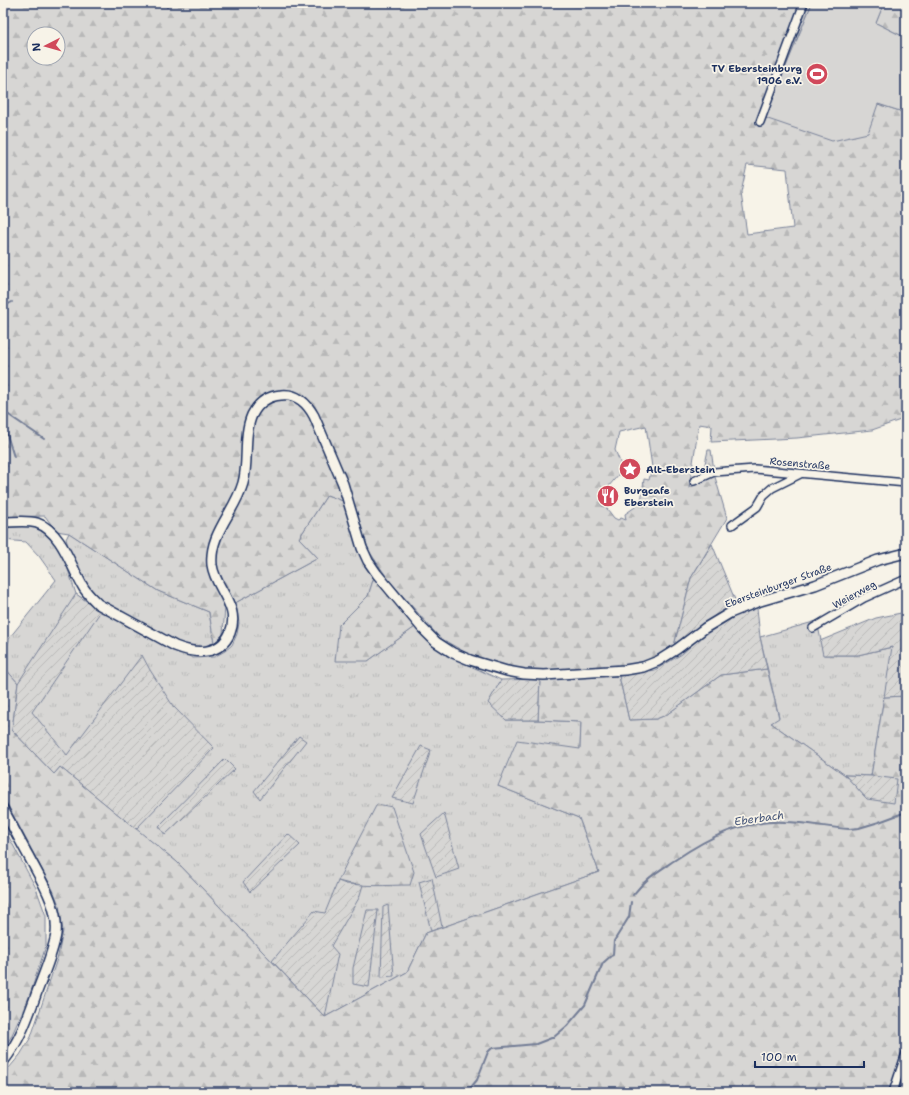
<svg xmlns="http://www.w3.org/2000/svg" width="909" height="1095" font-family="'Shantell Sans',sans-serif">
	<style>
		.grass { fill: url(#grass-tufts); stroke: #798299 }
		.forest { fill: url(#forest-firs); stroke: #798299; fill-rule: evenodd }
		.park { fill: #d7d6d4; stroke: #798299 }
		.garden { fill: url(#garden-furrows); stroke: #798299 }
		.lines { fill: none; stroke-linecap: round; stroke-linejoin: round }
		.stream { stroke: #727c95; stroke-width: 2 }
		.minor-casing { stroke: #1b2f5e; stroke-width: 10 }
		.tertiary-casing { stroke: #1b2f5e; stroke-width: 12 }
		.minor { stroke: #f7f3e8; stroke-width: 7 }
		.tertiary { stroke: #f7f3e8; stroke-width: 9 }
		.labels { text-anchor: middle; stroke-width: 3.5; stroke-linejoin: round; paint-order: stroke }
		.poi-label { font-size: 10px; font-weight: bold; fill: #1b2f5e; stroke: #f7f3e8; text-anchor: start }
		.street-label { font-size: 10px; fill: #1b2f5e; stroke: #f7f3e8 }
		.water-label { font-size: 11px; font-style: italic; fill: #465679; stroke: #f7f3e8 }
	</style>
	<defs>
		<pattern id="grass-tufts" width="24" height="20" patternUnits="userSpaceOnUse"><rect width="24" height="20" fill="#d7d6d4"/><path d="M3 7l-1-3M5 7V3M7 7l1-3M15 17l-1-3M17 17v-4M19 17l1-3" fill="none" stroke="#b8b8b8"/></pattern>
		<pattern id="forest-firs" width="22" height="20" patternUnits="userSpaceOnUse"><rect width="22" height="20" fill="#d7d6d4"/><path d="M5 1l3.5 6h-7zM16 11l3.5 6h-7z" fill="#b8b8b8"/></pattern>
		<pattern id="garden-furrows" width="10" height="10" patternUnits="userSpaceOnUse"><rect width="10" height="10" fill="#d7d6d4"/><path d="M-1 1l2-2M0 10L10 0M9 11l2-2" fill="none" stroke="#b8b8b8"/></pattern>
	</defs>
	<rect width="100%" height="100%" fill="#f7f3e8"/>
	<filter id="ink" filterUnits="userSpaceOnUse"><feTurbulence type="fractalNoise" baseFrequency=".025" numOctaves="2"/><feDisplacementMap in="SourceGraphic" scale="8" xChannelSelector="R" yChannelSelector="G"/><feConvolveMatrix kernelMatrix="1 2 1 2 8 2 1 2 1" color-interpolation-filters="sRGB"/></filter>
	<g filter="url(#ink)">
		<!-- grass -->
		<path class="grass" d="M 327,495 L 344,501 L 360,554 L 374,577 L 368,596 L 339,625 L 368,661 L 415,627 L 451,657 L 501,680 L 489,703 L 506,720 L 538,720 L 581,722 L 580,750 L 498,786 L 579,818 L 599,872 L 426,933 L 407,972 L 325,1017 L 177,862 L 12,730 L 18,683 L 3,666 L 3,659 L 10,637 L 56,580 L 39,556 L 26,542 L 3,540 L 3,528 L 28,526 L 41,529 L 53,540 L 63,554 L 76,594 L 104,613 L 146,636 L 193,658 L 214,657 L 225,651 L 232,645 L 237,634 L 239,623 L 237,610 L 235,603 L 318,558 L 299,538 Z
			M 69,533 L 158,591 L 209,612 L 214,643 L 203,647 L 190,648 L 169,640 L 97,599 L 87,586 L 69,549 L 66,539 Z
			M 817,621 L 824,655 L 858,655 L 906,644 L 906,696 L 884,697 L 871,776 L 845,775 L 771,723 L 779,717 L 760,637 Z"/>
		<!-- forest -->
		<path class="forest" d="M 3,3 L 812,3 L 765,118 L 878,104 L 903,112 L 906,106 L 906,418 L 872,430 L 797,438 L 711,442 L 712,426 L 699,424 L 689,488 L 704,481 L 703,473 L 708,450 L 711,450 L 715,477 L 727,518 L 691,578 L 674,646 L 647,662 L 624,666 L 543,672 L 512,668 L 472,656 L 440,638 L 388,579 L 369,551 L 353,505 L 327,495 L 299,538 L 318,558 L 235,603 L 225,607 L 223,634 L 214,643 L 209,612 L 158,591 L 69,533 L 56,531 L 45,516 L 3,517 ZM 34,34 L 58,34 L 58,58 L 34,58 ZM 747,165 L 787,169 L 793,228 L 747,234 L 741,193 ZM 646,426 L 652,467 L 649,480 L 644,479 L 641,503 L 625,514 L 626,520 L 621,518 L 618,520 L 614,518 L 605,506 L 603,507 L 601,503 L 601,490 L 610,489 L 609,486 L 623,469 L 615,450 L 619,432 Z
			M 884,3 L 906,3 L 906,38 L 876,23 Z
			M 374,577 L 415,627 L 368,661 L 335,661 L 339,625 L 368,596 Z
			M 3,666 L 18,683 L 12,730 L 54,774 L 60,767 L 177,862 L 325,1017 L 407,972 L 426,933 L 599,872 L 579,818 L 498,786 L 517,740 L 580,749 L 581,722 L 538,720 L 540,679 L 619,676 L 629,720 L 656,719 L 666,715 L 721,675 L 767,669 L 779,718 L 771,723 L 845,775 L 867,799 L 897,780 L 871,776 L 884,697 L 906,696 L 906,1092 L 3,1092 L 3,1075 L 20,1055 L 31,1037 L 58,956 L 63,931 L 59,905 L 53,890 L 3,796 Z
			M 377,804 L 392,807 L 414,872 L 410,885 C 387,885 361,888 338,881 L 350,856 Z
			M 3,826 L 36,888 L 46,916 L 46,946 L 29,997 L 11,1037 L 3,1049 Z"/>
		<!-- park -->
		<path class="park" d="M 812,3 L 884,3 L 876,23 L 906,38 L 906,106 L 903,112 L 878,104 L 868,133 L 832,141 L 765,118 Z"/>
		<!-- garden -->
		<path class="garden" d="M 712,544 L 738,607 L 703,623 L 674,646 L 691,578 Z
			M 76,594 L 101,611 L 32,712 L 67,755 L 142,655 L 150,670 L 173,706 L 214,748 L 136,829 L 60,767 L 54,774 L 12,730 L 18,683 Z
			M 757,608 L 760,637 L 767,669 L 721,675 L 666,715 L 656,719 L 629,720 L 619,676 L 655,670 L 682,654 L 704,634 L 735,616 Z
			M 906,612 L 906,696 L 884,697 L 892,647 L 858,655 L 823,655 L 820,641 L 876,618 Z
			M 540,679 L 538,720 L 506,720 L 488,703 L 501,680 Z
			M 299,736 L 306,741 L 260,799 L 254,791 Z
			M 421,746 L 431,750 L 413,803 L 392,798 Z
			M 225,759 L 235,769 L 165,835 L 159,826 Z
			M 845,775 L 871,776 L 897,779 L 894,803 L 867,799 Z
			M 444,813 L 459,869 L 436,877 L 421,834 Z
			M 288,834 L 300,845 L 250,892 L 243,882 Z
			M 432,878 L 442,927 L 431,931 L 419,882 Z
			M 338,881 L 346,884 L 363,885 L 359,898 L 331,946 L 338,954 L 325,1017 L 272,961 L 314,911 L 325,913 Z
			M 388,905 L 394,976 L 381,977 L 383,907 Z
			M 367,910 L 378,910 L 369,987 L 353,984 L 353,968 Z"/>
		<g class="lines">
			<!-- stream -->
			<path class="stream" d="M 166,3 L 167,7
				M 3,307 L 12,302
				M 3,411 L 44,439
				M 3,422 L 14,457
				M 633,895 C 646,878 657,872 675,860 C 709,837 742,820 785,822 C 807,822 828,828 849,829 L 859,828 L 879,822 L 906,812
				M 467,1092 L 477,1080 L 488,1052 L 492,1048 L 536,1044 L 554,1037 L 567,1026 L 585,1005 L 603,963 L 613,954 L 614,941 L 629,917 L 631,902"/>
			<!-- minor casing -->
			<g class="minor-casing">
				<path id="minor" d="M 760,122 L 804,3
					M 694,481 L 714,472 L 755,469 L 906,483
					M 732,525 L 757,507 L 764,495 L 772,488 L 800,474
					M 813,628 L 864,598 L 906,579
					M 893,1092 L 906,1053"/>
			</g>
			<!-- tertiary casing -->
			<g class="tertiary-casing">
				<path id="tertiary" d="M 3,522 C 14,522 27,520 37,523 C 61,531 71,566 82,585 C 86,593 92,598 98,604 L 175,646 C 195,654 220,656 230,633 C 241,606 215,589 212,565 C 209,533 235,512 243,483 C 249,462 243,435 252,415 C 258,403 268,396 281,395 C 296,393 307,403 314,416 L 343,484 L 362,548 L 368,561 L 377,574 L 422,628 L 436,642 L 453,653 L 470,660 L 507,671 L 524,674 L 544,675 L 625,670 L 643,667 L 658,661 L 677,649 L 705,628 L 730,613 L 757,602 L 815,585 L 878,560 L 906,553
					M 3,809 C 12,825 20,841 29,857 C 41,880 59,907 56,934 C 53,953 44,973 37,992 C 28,1017 20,1041 3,1062"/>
			</g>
			<!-- minor -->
			<use href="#minor" class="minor"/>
			<!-- tertiary -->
			<use href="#tertiary" class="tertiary"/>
		</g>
	</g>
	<!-- icons -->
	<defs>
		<g id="stadium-disc" transform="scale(1.15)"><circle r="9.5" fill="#d1495b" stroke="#f7f3e8"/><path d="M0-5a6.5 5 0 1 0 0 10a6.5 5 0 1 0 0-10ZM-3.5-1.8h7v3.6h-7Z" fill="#fff"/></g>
		<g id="sight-disc" transform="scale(1.15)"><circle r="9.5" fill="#d1495b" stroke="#f7f3e8"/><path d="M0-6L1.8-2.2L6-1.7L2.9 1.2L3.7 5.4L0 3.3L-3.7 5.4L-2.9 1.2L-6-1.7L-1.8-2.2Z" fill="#fff"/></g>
		<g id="restaurant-disc" transform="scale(1.15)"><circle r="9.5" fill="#d1495b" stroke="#f7f3e8"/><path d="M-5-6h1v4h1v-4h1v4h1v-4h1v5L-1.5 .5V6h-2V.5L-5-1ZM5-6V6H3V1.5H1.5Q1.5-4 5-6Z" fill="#fff"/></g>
	</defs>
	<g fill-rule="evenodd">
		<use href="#stadium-disc" x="817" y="74"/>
		<use href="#sight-disc" x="630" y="469"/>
		<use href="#restaurant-disc" x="608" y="496"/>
	</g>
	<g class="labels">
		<!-- poi labels -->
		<g class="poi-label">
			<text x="802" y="72" text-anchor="end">TV Ebersteinburg<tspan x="802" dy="12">1906 e.V.</tspan></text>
			<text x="646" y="473">Alt-Eberstein</text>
			<text x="624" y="494">Burgcafe<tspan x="624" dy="12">Eberstein</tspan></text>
		</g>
		<!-- street labels -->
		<g class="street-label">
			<text transform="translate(800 463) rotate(5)" y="4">Rosenstraße</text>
			<text transform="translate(778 585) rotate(-20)" y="4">Ebersteinburger Straße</text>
			<text transform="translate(854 594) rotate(-29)" y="4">Weierweg</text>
		</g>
		<!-- water labels -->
		<g class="water-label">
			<text transform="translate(759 818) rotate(-8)" y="4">Eberbach</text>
		</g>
	</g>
	<!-- margin -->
	<rect width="909" height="1095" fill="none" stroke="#f7f3e8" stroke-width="16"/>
	<rect x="8" y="8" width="893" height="1079" fill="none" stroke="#1b2f5e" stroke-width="1.5" filter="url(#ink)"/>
	<!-- north arrow -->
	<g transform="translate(46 46) rotate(264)"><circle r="19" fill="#f7f3e8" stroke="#9fa5b1"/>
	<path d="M0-3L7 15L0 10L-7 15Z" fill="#d1495b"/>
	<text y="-6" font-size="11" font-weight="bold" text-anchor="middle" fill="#1b2f5e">N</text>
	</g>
	<!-- scale -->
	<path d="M755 1061v6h109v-6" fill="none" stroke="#1b2f5e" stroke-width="2"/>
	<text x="761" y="1061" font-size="12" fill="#1b2f5e" stroke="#f7f3e8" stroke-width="3" paint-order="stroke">100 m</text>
</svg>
